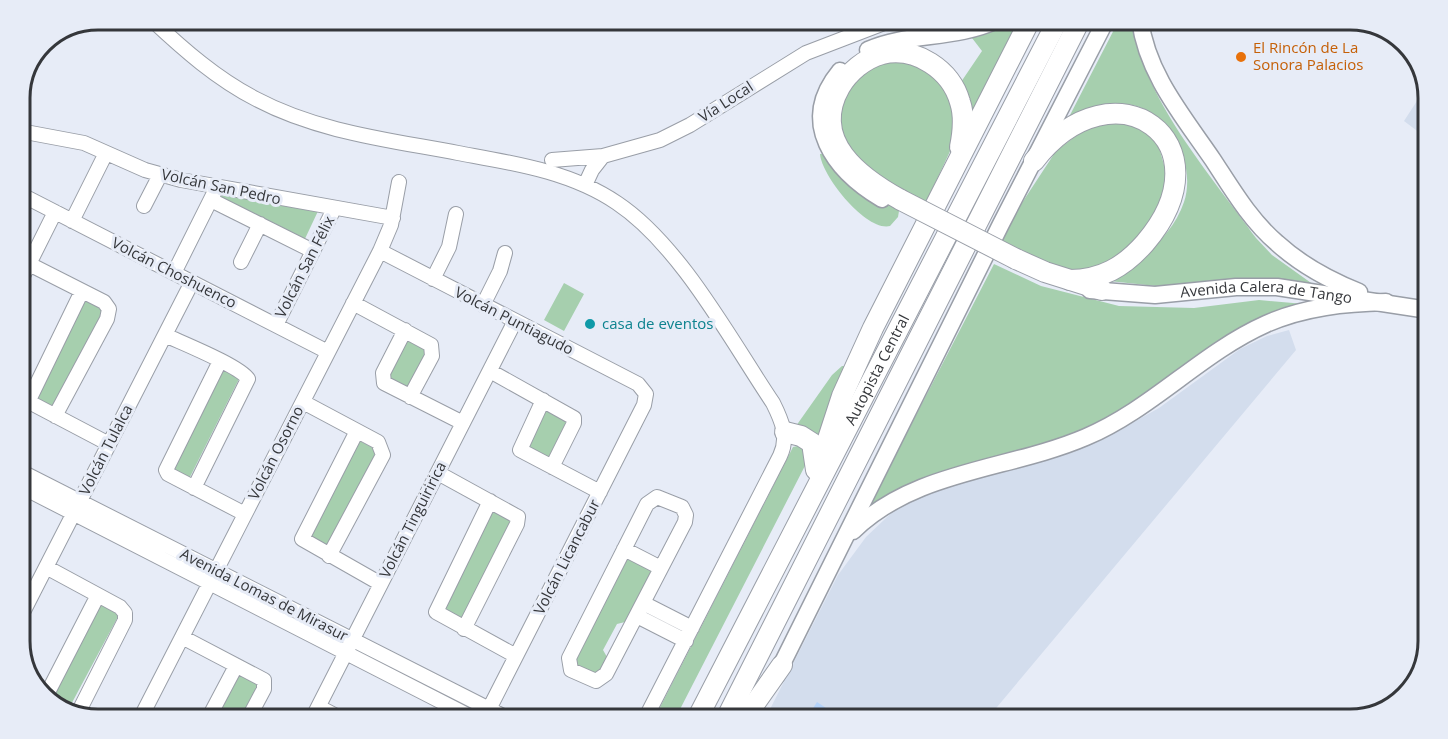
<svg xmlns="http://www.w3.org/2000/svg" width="1448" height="739" font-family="'Open Sans',sans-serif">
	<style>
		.built { fill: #d3dded }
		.green { fill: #a6cfae }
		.water { fill: #b4d3fa }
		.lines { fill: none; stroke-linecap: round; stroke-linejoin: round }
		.minor-casing { stroke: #999ea7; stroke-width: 16 }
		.major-casing { stroke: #999ea7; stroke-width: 19 }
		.highway-casing { stroke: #999ea7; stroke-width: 22 }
		.minor { stroke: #fff; stroke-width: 14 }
		.major { stroke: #fff; stroke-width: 16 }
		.highway { stroke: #fff; stroke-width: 20 }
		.highway-bridge-casing { stroke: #999ea7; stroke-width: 22; stroke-linecap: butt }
		.highway-bridge { stroke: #fff; stroke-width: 20 }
		.food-dot { fill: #e8710a; stroke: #e7ecf7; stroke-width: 2 }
		.culture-dot { fill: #0f9aa8; stroke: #e7ecf7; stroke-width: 2 }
		.labels { text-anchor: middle; stroke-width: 6; stroke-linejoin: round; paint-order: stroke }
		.food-label { font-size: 15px; fill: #c56008; stroke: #e7ecf7; text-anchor: start }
		.street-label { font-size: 15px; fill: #35373b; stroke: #e7ecf7 }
		.culture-label { font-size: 15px; fill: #0d838f; stroke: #e7ecf7; text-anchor: start }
		.rim { fill: none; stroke: #35373b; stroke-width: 3 }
	</style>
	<rect width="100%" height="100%" fill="#e7ecf7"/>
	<!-- built -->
	<path class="built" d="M 1426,87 L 1428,93 L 1428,139 L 1404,121 Z
		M 1289,330 L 1296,350 L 987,719 L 765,719 L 838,575 L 866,537 L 905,500 L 1069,452 L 1105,438 L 1159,408 L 1240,349 L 1267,336 Z"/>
	<!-- green -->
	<path class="green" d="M 1011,20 L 1020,20 L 972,114 L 961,82 L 982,51 L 972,38 Z
		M 1119,20 L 1134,20 C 1137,92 1214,179 1256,238 L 1272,255 L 1314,285 L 1241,281 L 1156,286 L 1109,281 C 1138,261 1172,238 1184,202 C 1197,163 1169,108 1126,104 C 1104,101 1088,108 1069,117 Z
		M 903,60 L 940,78 L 957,115 L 952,147 L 926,203 L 862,167 L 849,154 L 838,124 L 838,111 L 856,77 L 885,61 Z
		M 1097,120 L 1138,126 L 1157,140 L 1169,183 L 1151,223 L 1117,259 L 1083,273 L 1055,271 L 1001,241 L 1016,212 L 1056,151 Z
		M 820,154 L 826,154 L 870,194 L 899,211 L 898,217 L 890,226 C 867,232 822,177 820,154 Z
		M 222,193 L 319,209 L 303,243 L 219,198 Z
		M 994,264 L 1041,286 L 1119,306 L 1194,308 L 1259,300 L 1316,305 L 1290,312 L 1105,425 L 866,512 Z
		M 564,283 L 584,294 L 564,331 L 544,320 Z
		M 84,297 L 106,308 L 54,411 L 32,400 Z
		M 407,339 L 429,349 L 408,392 L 386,381 Z
		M 842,366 L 847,366 L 819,446 L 796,426 L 832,375 Z
		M 223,368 L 240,377 L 188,481 L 170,472 Z
		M 544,409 L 567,421 L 548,459 L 525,447 Z
		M 358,440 L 377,450 L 328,550 L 307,538 Z
		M 802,445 L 809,458 L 675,719 L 654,719 L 793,447 Z
		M 494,509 L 515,519 L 462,623 L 441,611 Z
		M 631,555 L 652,571 L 625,622 L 617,624 L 603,650 L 607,657 L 599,673 L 595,675 L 576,666 L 574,660 L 626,558 Z
		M 101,600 L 121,611 L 67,712 L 50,700 Z
		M 238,672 L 260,684 L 241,719 L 214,719 Z"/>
	<!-- water -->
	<path class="water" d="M 817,702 L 832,712 L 828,719 L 807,718 Z"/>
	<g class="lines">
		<!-- minor casing -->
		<g class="minor-casing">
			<path id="minor" d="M 152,20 C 184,50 217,79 256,99 C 318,132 390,140 458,153 C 512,163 570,171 617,203 C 680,245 730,339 773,403 C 782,421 789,437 780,456 L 645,719
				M 20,131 L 84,143 L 145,170 L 181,180 L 393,218
				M 552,160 L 603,156 L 660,140 L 690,125 L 806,53 L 892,20
				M 585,185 L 592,170 L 603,156
				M 20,194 L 328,352
				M 211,200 L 313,251
				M 144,206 L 160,175
				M 72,221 L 106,153
				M 380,251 L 638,384 L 646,394 L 644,405 L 484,719
				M 241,262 L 260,224
				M 29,264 L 104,302 L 109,309 L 107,319 L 55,416
				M 174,273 L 214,193
				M 433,279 L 449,247 L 456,214
				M 20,282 L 55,212
				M 82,291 L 29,400 L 33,404 L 109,444
				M 353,303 L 431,345 L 432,356 L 410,397
				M 483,305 L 500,271 L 505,253
				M 276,325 L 334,209
				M 405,330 L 383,373 L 384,383 L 463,423
				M 165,335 C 182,343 240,366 248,379 L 194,488
				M 220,361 L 166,470 L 168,474 L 245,514
				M 490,371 L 574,418 L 574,423 L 552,467
				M 543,400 L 520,450 L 600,492
				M 303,402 L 378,442 L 383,455 L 329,556
				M 357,431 L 302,539 L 381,584
				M 20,471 L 509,719
				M 438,473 L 518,517 L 517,524 L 464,629
				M 20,486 L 475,719
				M 657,497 L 682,507 L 686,515 L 685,522 L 606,674 L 596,681 L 571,670 L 569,658 L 647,504 Z
				M 490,501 L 436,612 L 516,656
				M 624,549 L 661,568
				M 46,567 L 120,607 L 125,613 L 125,620 L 77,715
				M 643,603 L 692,628
				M 637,616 L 686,641
				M 20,618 L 192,282
				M 182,637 L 264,680 L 264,689 L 248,719
				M 46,696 L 98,595
				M 319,707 L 342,719
				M 140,719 L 380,251 L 391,225 L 399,182
				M 208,719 L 236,666
				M 312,719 L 515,321"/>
		</g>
		<!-- major casing -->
		<g class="major-casing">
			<g id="major">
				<path d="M 1140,20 C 1147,74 1183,116 1213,160 C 1232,189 1250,220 1277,243 C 1301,265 1329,280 1359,292"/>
				<path d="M 868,50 C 908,32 955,40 997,20"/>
				<path d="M 840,71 C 797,123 835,171 882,199"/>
				<path id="s1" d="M 1090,290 L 1155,295 L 1236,287 L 1277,287 L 1428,310"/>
				<path d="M 853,531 C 915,470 1009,470 1086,437 C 1152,409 1201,353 1266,324 C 1304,307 1346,303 1386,302"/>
				<path d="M 776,676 L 1001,224 L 1106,20"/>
			</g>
		</g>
		<!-- highway casing -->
		<g class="highway-casing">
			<g id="highway">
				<path d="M 1034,161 C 1115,57 1231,143 1145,243 C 1124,267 1101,280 1070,280"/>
				<path d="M 901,200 C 861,178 809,141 840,87 C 849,72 864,59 882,54 C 916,46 951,70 960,102 C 965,117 963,132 960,147"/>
				<path d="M 1016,259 L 1045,272 L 1102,290"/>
				<path d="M 785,432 L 801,436 L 812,443 L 816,470"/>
				<path d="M 823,454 L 842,396 L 873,328 L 1030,20"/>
				<path id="s2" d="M 697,719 L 1058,20"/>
				<path d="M 726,719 L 1080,20"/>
				<path d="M 744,719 L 782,665"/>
			</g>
		</g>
		<!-- minor -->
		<use href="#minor" class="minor"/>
		<!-- major -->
		<use href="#major" class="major"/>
		<!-- highway -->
		<use href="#highway" class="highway"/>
		<!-- highway-bridge casing -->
		<g class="highway-bridge-casing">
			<path id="highway-bridge" d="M 901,200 L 1016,259"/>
		</g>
		<!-- highway-bridge -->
		<use href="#highway-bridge" class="highway-bridge"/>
	</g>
	<!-- markers -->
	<circle class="food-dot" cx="1241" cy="57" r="6"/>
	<circle class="culture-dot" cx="590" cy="324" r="6"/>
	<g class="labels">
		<!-- food labels -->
		<g class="food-label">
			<text x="1253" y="53">El Rincón de La<tspan x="1253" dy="17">Sonora Palacios</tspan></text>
		</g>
		<!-- street labels -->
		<g class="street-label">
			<text transform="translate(726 102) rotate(-33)" y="5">Vía Local</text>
			<text transform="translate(221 187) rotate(12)" y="5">Volcán San Pedro</text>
			<text transform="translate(305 267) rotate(-63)" y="5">Volcán San Félix</text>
			<text transform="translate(174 273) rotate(27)" y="5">Volcán Choshuenco</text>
			<text dy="5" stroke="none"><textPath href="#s1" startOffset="177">Avenida Calera de Tango</textPath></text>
			<text transform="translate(514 321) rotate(27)" y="5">Volcán Puntiagudo</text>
			<text dy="5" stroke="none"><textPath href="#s2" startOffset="393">Autopista Central</textPath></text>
			<text transform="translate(106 450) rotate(-63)" y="5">Volcán Tulalca</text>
			<text transform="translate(276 453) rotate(-63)" y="5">Volcán Osorno</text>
			<text transform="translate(413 520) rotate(-63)" y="5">Volcán Tinguiririca</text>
			<text transform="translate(567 557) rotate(-63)" y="5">Volcán Licancabur</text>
			<text transform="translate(264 595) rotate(27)" y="5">Avenida Lomas de Mirasur</text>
		</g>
		<!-- culture labels -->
		<g class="culture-label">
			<text x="602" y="329">casa de eventos</text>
		</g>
	</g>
	<!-- crop -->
	<path d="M0 0H1448V739H0ZM98 30H1350A68 68 0 0 1 1418 98V641A68 68 0 0 1 1350 709H98A68 68 0 0 1 30 641V98A68 68 0 0 1 98 30Z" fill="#e7ecf7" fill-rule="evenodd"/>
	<path class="rim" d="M98 30H1350A68 68 0 0 1 1418 98V641A68 68 0 0 1 1350 709H98A68 68 0 0 1 30 641V98A68 68 0 0 1 98 30Z"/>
</svg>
